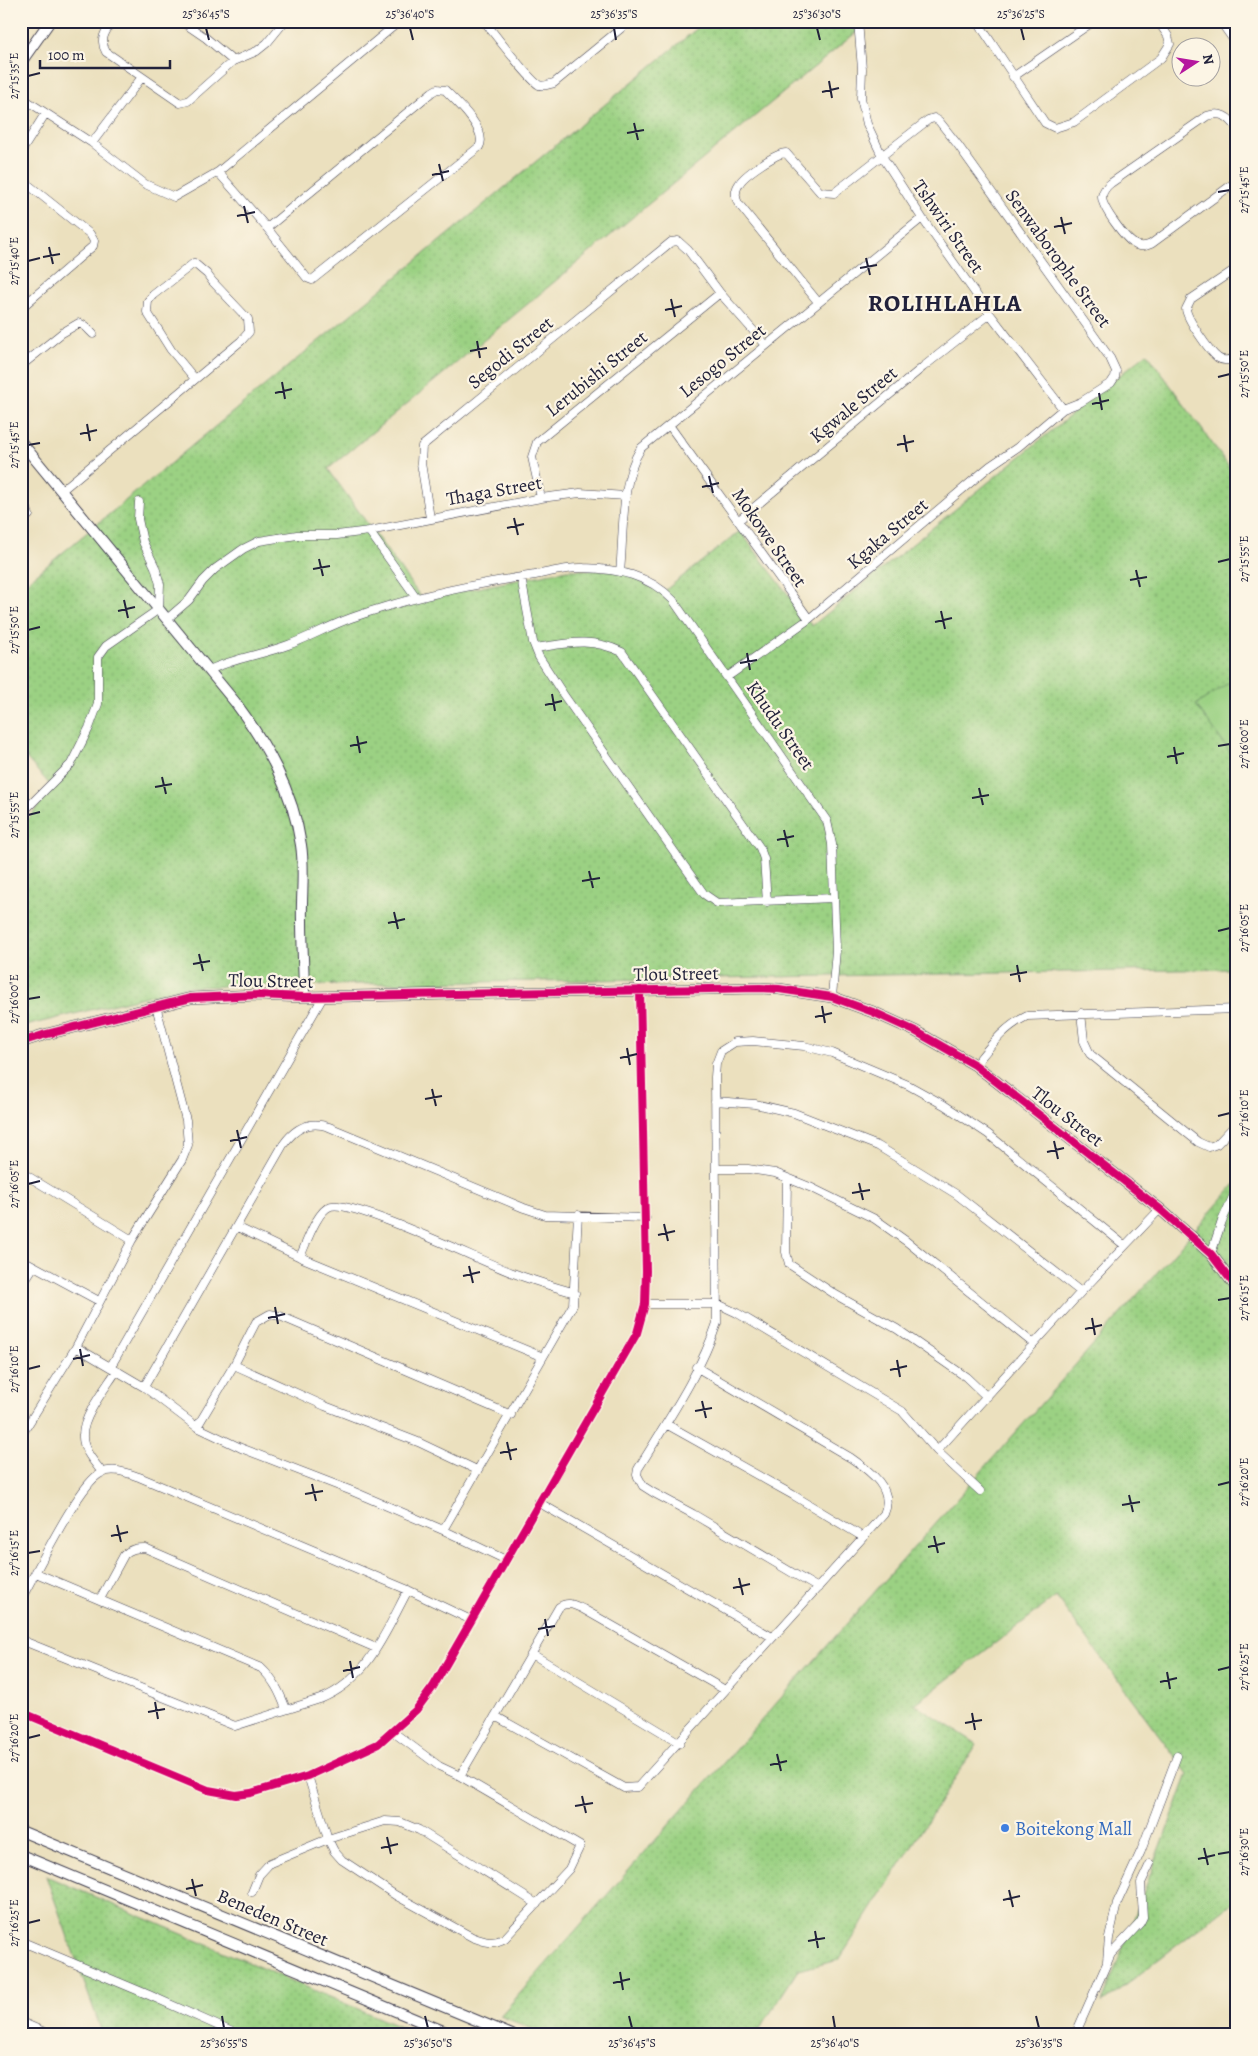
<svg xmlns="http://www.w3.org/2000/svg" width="1258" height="2056" font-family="Alegreya,serif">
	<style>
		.grass { fill: url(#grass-dots); stroke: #5e7a5f }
		.pitch { fill: #9bd183; stroke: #5e7a5f }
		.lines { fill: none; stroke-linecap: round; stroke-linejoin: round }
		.street-casing { stroke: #403e4f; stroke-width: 9 }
		.secondary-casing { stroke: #403e4f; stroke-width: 12 }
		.street { stroke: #fff; stroke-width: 8 }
		.secondary { stroke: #fff; stroke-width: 10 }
		.cycleway-casing { stroke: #fcf5e5; stroke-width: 11 }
		.cycleway { stroke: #d6006c; stroke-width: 8 }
		.ticks { fill: none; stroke: #22223b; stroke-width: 2 }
		.shop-dot { fill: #3f7fe0; stroke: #fcf5e5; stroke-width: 2 }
		.labels { text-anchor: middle; stroke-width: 4.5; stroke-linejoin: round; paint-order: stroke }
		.street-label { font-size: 19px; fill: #22223b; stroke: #fcf5e5 }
		.shop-label { font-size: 19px; fill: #366cbe; stroke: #fcf5e5; text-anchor: start }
		.district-label { font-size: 24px; font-weight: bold; letter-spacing: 1px; fill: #22223b; stroke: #fcf5e5 }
		.neatline { fill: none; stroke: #22223b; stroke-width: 2 }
		.ticks-label { font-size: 12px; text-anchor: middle; fill: #22223b }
	</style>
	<defs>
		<pattern id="grass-dots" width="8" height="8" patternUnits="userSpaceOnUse" patternTransform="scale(1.25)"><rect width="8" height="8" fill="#9bd183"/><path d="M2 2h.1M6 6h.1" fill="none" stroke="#85b372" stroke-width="1.8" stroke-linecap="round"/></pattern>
	</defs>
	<rect width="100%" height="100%" fill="#fcf5e5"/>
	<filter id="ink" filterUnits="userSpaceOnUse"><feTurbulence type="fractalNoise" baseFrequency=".02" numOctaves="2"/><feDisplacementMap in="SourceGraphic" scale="10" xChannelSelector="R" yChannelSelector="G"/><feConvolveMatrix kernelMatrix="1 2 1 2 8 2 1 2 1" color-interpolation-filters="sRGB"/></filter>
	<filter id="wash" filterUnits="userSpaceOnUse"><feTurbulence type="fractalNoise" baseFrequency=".0096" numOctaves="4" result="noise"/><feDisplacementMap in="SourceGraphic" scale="20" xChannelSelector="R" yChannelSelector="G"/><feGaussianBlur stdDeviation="1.12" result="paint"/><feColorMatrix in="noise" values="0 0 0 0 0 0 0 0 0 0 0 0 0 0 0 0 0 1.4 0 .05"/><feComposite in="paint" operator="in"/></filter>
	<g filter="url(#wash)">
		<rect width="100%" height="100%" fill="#ebe0be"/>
		<!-- grass -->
		<path class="grass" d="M 706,21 L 870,21 L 328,469 L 422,599 L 567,570 L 619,570 L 663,592 L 740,531 L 812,626 L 1147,353 L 1237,478 L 1237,969 L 184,987 L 21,1027 L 21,829 L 52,787 L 21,752 L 21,587 Z
			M 1237,1182 L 1237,1899 L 1102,2003 L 1188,1774 L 1056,1597 L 915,1704 L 977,1744 L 839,1960 L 798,1970 L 756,2035 L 548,2035 L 500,2016 Z
			M 46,1876 L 419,2035 L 103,2035 Z"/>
		<!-- pitch -->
		<path class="pitch" d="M 1237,677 L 1237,762 L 1196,705 Z"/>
	</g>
	<g filter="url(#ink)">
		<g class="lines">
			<!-- street casing -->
			<g class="street-casing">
				<path id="street" d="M 113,21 C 105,31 99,40 106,52 L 180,103 L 188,101 L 233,61 L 257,51 L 267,43 L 285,21
					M 181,21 L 206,38 L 233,61
					M 484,21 C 493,32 530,81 539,85 C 544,87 549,84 554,83 L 630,21
					M 858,21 L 862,69 L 861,98 L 867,124 L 882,156 L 922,218 L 990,314 L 1063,409
					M 977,21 L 1045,123 L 1055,128 L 1074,122 L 1161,58 L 1170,44 L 1168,36 L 1158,21
					M 1220,21 L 1237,45
					M 1013,77 L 1094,21
					M 21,97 L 92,143 L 145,184 L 174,197 L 218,172 L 400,21
					M 1237,128 C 1229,117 1221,111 1207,116 L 1111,183 C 1107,186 1103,191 1102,196 C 1101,207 1126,240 1136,245 C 1141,247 1147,246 1151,244 L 1237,181
					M 92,143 L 142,77
					M 21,152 L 45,114
					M 218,172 L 267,228 L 307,278 L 312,280 L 479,147 C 489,131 456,101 445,90 L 437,89 L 432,92 L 267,228
					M 21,179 L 90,234 L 94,241 L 93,246 L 21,308
					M 1237,268 L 1191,299 L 1186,309 C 1187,319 1209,351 1218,358 C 1224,362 1231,360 1237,357
					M 21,366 L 62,333 L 79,323 L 85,326 L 93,334
					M 669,425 L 809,619
					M 61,491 L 241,341 L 249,332 L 248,319 L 212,281 L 207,274 L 194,263 L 153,295 L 148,301 L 147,312 L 171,350 L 195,379
					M 541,498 L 532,457 L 537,442 L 720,293
					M 21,500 L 25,503 L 29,515 L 21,522
					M 430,518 L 421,463 L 422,446 L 671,242 L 678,241 L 688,250 L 720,293 L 766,345
					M 739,520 L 923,367 L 990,314
					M 369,531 L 416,597
					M 620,572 C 624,534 620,481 641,448 L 922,218
					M 521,577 L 533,642 L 539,657 L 563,694 L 704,894 L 717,903 L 833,898
					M 167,619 L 189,600 L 203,581 L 215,569 L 243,549 L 259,541 L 297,535 L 337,535 L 369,531 L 541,498 L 580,493 L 626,496
					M 536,648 C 569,643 590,637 622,652 L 760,848 L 764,859 L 767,902
					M 209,670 C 237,657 261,655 288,645 C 310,637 329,626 351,618 C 410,597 473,584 535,575 C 550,572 568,567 584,568 C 618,569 649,575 673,600 L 827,821 L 832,844 L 836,950 L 832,997
					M 727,677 L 809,619 L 990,466 L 1018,447 L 1063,409 L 1081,402 L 1111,383 L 1115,377 L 1116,371 L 1110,358 L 958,145 L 939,121 L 934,118 L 928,120 L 834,193 L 820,192 L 786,153 C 776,153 744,175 739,184 C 735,190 735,197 738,203 L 818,302
					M 21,814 L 71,764 L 89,728 L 98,704 L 98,657 L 106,646 L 159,609 L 160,584 L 155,567 L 143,542 L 138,519 L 139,502
					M 1081,1013 L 1084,1041 L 1090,1054 L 1198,1142 L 1209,1147 L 1217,1144 L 1237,1123
					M 975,1065 C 991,1045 1004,1027 1027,1016 L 1237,1009
					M 715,1101 L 755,1104 L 794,1113 L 878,1146 L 956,1194 L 1081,1292
					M 716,1169 L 748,1169 L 775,1173 L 812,1188 L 875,1219 L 906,1241 L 1034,1344
					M 21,1172 L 132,1240
					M 787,1178 L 786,1252 L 789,1264 L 836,1295 L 897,1329 L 966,1377 L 987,1397
					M 237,1227 L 300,1257 L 543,1357
					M 1211,1254 L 1222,1221 L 1237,1188
					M 300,1257 C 306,1244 317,1210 331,1206 C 354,1200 483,1262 513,1273 C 534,1281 555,1287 575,1293
					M 21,1259 L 99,1301
					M 21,1286 L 34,1266
					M 645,1304 L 718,1304 L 737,1313 L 902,1411 L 937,1451 L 980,1491
					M 76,1347 L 144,1387 L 197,1427 L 241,1448 L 352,1491 L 443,1530 L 506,1560
					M 234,1365 L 325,1406 L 418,1442 L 477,1470
					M 111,1366 L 323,997
					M 144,1387 L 283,1145 C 295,1128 309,1120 329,1127 L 524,1208 L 545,1215 L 646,1218
					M 666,1424 L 793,1495 L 863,1537
					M 197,1427 L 234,1365 L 256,1322 L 270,1314 L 280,1316 L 511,1415
					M 21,1436 L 76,1347 L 132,1240 L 182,1160 L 188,1145 L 186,1120 L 156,1006
					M 937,1451 L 1081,1292 L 1160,1209
					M 102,1472 C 94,1462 82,1449 83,1435 C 83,1416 107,1386 117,1370
					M 538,1502 L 772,1637
					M 443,1530 L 573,1305 L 578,1215
					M 36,1573 L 261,1668 C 274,1680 280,1693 286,1709
					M 818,1588 L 693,1514 L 654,1493 L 643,1486 L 637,1475 L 638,1469 C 666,1423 700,1374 717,1323 L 715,1077 L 716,1064 L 721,1051 L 735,1042 L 753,1041 L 804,1046 L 832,1053 L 908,1085 L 944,1105 L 988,1134 L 1124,1245
					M 21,1599 C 35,1575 80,1482 101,1473 C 114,1467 127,1473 139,1477 L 408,1590 L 471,1620
					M 100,1599 L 124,1555 C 130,1549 136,1548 145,1548 L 376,1648
					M 21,1640 L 235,1726 L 320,1699 C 367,1681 386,1631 408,1590
					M 532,1654 L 680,1743
					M 21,1712 L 208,1790 L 236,1795 L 251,1793 L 308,1776 L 378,1744 L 416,1710 L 433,1687 L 637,1333 L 645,1304 L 646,1271 L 640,990
					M 495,1716 L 624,1788 L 638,1787 L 884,1514 C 895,1489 870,1471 851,1458 L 696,1367
					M 308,1776 L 328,1839 L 334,1851 L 342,1860 L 395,1895 L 472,1937 C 485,1942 493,1945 505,1938 L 569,1869 L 580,1846 L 460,1776 L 439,1766 L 393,1732
					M 460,1776 L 559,1607 C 568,1601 574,1605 583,1609 L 725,1690
					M 252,1892 L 259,1875 L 270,1863 L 328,1839 L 385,1821 L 400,1822 L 419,1830 L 537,1904
					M 21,1945 L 25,1943 L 149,1995 L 239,2035
					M 1107,1961 L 1109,1938 L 1117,1903 L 1141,1851 L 1177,1756
					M 21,2022 L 51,2035
					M 1075,2035 L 1111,1954 L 1140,1923 L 1143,1917 L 1141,1883 L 1150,1864"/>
			</g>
			<!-- secondary casing -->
			<g class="secondary-casing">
				<path id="secondary" d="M 21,62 L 50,21
					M 21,442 L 235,702 C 267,745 293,791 301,845 C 305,870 301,896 302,921 C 302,946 304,972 304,997
					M 21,1042 L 43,1035 L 191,998 L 257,995 L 305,997 L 760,988 L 779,989 L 832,997 L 873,1012 L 915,1031 L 975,1065 L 1160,1209 L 1211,1254 L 1237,1288
					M 21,1831 L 512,2035
					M 21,1855 L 453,2035"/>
			</g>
			<!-- street -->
			<use href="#street" class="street"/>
			<!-- secondary -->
			<use href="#secondary" class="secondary"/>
			<!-- cycleway casing -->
			<g class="cycleway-casing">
				<path id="cycleway" d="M 21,1042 L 43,1035 L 191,998 L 257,995 L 305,997 L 760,988 L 779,989 L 832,997 L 873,1012 L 915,1031 L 975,1065 L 1160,1209 L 1211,1254 L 1237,1288
					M 21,1712 L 208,1790 L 236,1795 L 251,1793 L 308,1776 L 378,1744 L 416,1710 L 433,1687 L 637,1333 L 645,1304 L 646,1271 L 640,990"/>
			</g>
			<!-- cycleway -->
			<use href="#cycleway" class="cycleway"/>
		</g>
	</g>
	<!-- ticks -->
	<path class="ticks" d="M 206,28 L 209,40M 410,28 L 413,40M 614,28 L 616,40M 817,28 L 820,40M 1021,28 L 1024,40M 28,76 L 40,73M 829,81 L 832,98M 822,92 L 839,88M 634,123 L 638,140M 627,133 L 644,130M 439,164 L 443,181M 432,175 L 449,171M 1218,192 L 1230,190M 244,206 L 248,223M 237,216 L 255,212M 1061,217 L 1065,234M 1054,227 L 1072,223M 49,247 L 53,264M 43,257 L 60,254M 866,258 L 870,275M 28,261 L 40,258M 860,268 L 877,265M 671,299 L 675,317M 665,310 L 682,306M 477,341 L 480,358M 470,351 L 487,348M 1218,377 L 1230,374M 282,382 L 285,399M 275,393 L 292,389M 1099,393 L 1102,410M 1092,404 L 1109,400M 87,424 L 90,441M 80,434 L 97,430M 904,435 L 907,452M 28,445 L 40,443M 897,445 L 914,441M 709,476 L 713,493M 702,487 L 719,483M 514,518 L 518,535M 507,528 L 524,524M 319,559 L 323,576M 1218,562 L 1230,559M 313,569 L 330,566M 1136,570 L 1140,587M 1130,580 L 1147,577M 124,600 L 128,618M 118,611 L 135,607M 941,611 L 945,629M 935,622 L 952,618M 28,630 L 40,627M 747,653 L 750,670M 740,663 L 757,660M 552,694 L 555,711M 545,705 L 562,701M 357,736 L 360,753M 350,746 L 367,742M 1218,746 L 1230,744M 1174,747 L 1177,764M 1167,757 L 1184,753M 162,777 L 166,794M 155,787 L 172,784M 979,788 L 983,805M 972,798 L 989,795M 28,815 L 40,812M 784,830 L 788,847M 777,840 L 794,836M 589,871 L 593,888M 582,881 L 600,878M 394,912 L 398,929M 388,923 L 405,919M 1218,931 L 1230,928M 199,954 L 203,971M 193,964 L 210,961M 1017,965 L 1020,982M 1010,975 L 1027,972M 28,999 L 40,997M 822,1006 L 825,1023M 815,1017 L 832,1013M 627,1048 L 630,1065M 620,1058 L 637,1054M 432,1089 L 436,1106M 425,1099 L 442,1096M 1218,1116 L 1230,1113M 237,1130 L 241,1148M 230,1141 L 247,1137M 1054,1141 L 1058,1159M 1047,1152 L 1064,1148M 859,1183 L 863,1200M 28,1184 L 40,1181M 852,1193 L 870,1190M 664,1224 L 668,1241M 658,1235 L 675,1231M 469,1266 L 473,1283M 463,1276 L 480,1272M 1218,1300 L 1230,1298M 275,1307 L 278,1324M 268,1318 L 285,1314M 1092,1318 L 1095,1335M 1085,1329 L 1102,1325M 80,1349 L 83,1366M 73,1359 L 90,1355M 897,1360 L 900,1377M 28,1369 L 40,1366M 890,1370 L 907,1366M 702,1401 L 706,1418M 695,1411 L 712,1408M 507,1442 L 511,1460M 500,1453 L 517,1449M 312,1484 L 316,1501M 1218,1485 L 1230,1482M 305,1494 L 323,1491M 1129,1495 L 1133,1512M 1122,1505 L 1140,1502M 117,1525 L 121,1542M 111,1536 L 128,1532M 934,1536 L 938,1553M 928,1547 L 945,1543M 28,1553 L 40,1551M 739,1578 L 743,1595M 733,1588 L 750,1584M 545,1619 L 548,1636M 538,1629 L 555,1626M 350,1661 L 353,1678M 1218,1670 L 1230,1667M 343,1671 L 360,1667M 1167,1672 L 1170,1689M 1160,1682 L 1177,1678M 155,1702 L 158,1719M 148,1712 L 165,1709M 972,1713 L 975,1730M 965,1723 L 982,1720M 28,1738 L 40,1735M 777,1754 L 781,1771M 770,1765 L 787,1761M 582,1796 L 586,1813M 575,1806 L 593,1803M 387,1837 L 391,1854M 381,1848 L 398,1844M 1204,1848 L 1208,1865M 1218,1854 L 1230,1852M 1198,1859 L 1215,1855M 192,1879 L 196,1896M 186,1889 L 203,1885M 1009,1890 L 1013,1907M 1003,1900 L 1020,1896M 28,1923 L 40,1920M 815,1931 L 818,1948M 808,1941 L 825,1938M 620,1972 L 623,1990M 613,1983 L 630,1979M 222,2016 L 224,2028M 425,2016 L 428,2028M 629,2016 L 632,2028M 833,2016 L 835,2028M 1036,2016 L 1039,2028"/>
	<!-- markers -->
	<circle class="shop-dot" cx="1005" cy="1828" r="5"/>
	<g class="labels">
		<!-- street labels -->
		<g class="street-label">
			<text transform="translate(949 226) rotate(55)" y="7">Tshwiri Street</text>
			<text transform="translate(1059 258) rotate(54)" y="7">Senwaborophe Street</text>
			<text transform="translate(510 352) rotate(-39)" y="7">Segodi Street</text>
			<text transform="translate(722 360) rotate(-39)" y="7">Lesogo Street</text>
			<text transform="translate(596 373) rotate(-39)" y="7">Lerubishi Street</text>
			<text transform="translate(853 404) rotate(-40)" y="7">Kgwale Street</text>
			<text transform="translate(494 490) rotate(-10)" y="7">Thaga Street</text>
			<text transform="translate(887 533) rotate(-40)" y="7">Kgaka Street</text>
			<text transform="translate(770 537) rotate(55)" y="7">Mokowe Street</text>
			<text transform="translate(781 725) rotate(55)" y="7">Khudu Street</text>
			<text transform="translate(676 973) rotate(-1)" y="7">Tlou Street</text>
			<text transform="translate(271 980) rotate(1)" y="7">Tlou Street</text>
			<text transform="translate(1068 1116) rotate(38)" y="7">Tlou Street</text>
			<text transform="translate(273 1917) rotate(23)" y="7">Beneden Street</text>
		</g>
		<!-- shop labels -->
		<g class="shop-label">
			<text x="1015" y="1835">Boitekong Mall</text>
		</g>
		<!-- district labels -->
		<g class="district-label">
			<text x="945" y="311">ROLIHLAHLA</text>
		</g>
	</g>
	<!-- margin -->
	<rect width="1258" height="2056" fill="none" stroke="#fcf5e5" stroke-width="55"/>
	<!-- north arrow -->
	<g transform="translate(1196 62) rotate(78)"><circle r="24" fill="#fcf5e5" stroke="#a5a1a1"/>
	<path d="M0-4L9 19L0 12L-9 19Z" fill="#b5179e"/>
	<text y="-8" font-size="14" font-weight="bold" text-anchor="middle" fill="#22223b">N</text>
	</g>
	<!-- scale -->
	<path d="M40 60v8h130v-8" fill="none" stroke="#22223b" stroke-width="2.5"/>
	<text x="48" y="60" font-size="15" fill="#22223b" stroke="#fcf5e5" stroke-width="4" paint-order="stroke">100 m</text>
	<rect x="28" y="28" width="1202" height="2000" class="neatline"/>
	<g class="ticks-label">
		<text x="206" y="18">25°36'45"S</text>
		<text x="410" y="18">25°36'40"S</text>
		<text x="614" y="18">25°36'35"S</text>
		<text x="817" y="18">25°36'30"S</text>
		<text x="1021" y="18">25°36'25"S</text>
		<text transform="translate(14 76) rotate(-90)" y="4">27°15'35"E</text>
		<text transform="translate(1244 190) rotate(-90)" y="4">27°15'45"E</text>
		<text transform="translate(14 261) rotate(-90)" y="4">27°15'40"E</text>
		<text transform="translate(1244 374) rotate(-90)" y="4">27°15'50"E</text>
		<text transform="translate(14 445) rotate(-90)" y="4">27°15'45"E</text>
		<text transform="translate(1244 559) rotate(-90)" y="4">27°15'55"E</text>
		<text transform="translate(14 630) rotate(-90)" y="4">27°15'50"E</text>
		<text transform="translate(1244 744) rotate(-90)" y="4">27°16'00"E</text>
		<text transform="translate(14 815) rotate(-90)" y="4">27°15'55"E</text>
		<text transform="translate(1244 928) rotate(-90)" y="4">27°16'05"E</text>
		<text transform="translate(14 999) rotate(-90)" y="4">27°16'00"E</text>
		<text transform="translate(1244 1113) rotate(-90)" y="4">27°16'10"E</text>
		<text transform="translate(14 1184) rotate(-90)" y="4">27°16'05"E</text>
		<text transform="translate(1244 1298) rotate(-90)" y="4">27°16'15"E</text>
		<text transform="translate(14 1369) rotate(-90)" y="4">27°16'10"E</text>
		<text transform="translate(1244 1482) rotate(-90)" y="4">27°16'20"E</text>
		<text transform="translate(14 1553) rotate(-90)" y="4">27°16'15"E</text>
		<text transform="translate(1244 1667) rotate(-90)" y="4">27°16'25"E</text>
		<text transform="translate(14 1738) rotate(-90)" y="4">27°16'20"E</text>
		<text transform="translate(1244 1852) rotate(-90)" y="4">27°16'30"E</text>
		<text transform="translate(14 1923) rotate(-90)" y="4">27°16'25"E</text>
		<text x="224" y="2047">25°36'55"S</text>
		<text x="428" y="2047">25°36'50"S</text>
		<text x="632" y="2047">25°36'45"S</text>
		<text x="835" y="2047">25°36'40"S</text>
		<text x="1039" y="2047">25°36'35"S</text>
	</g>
</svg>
